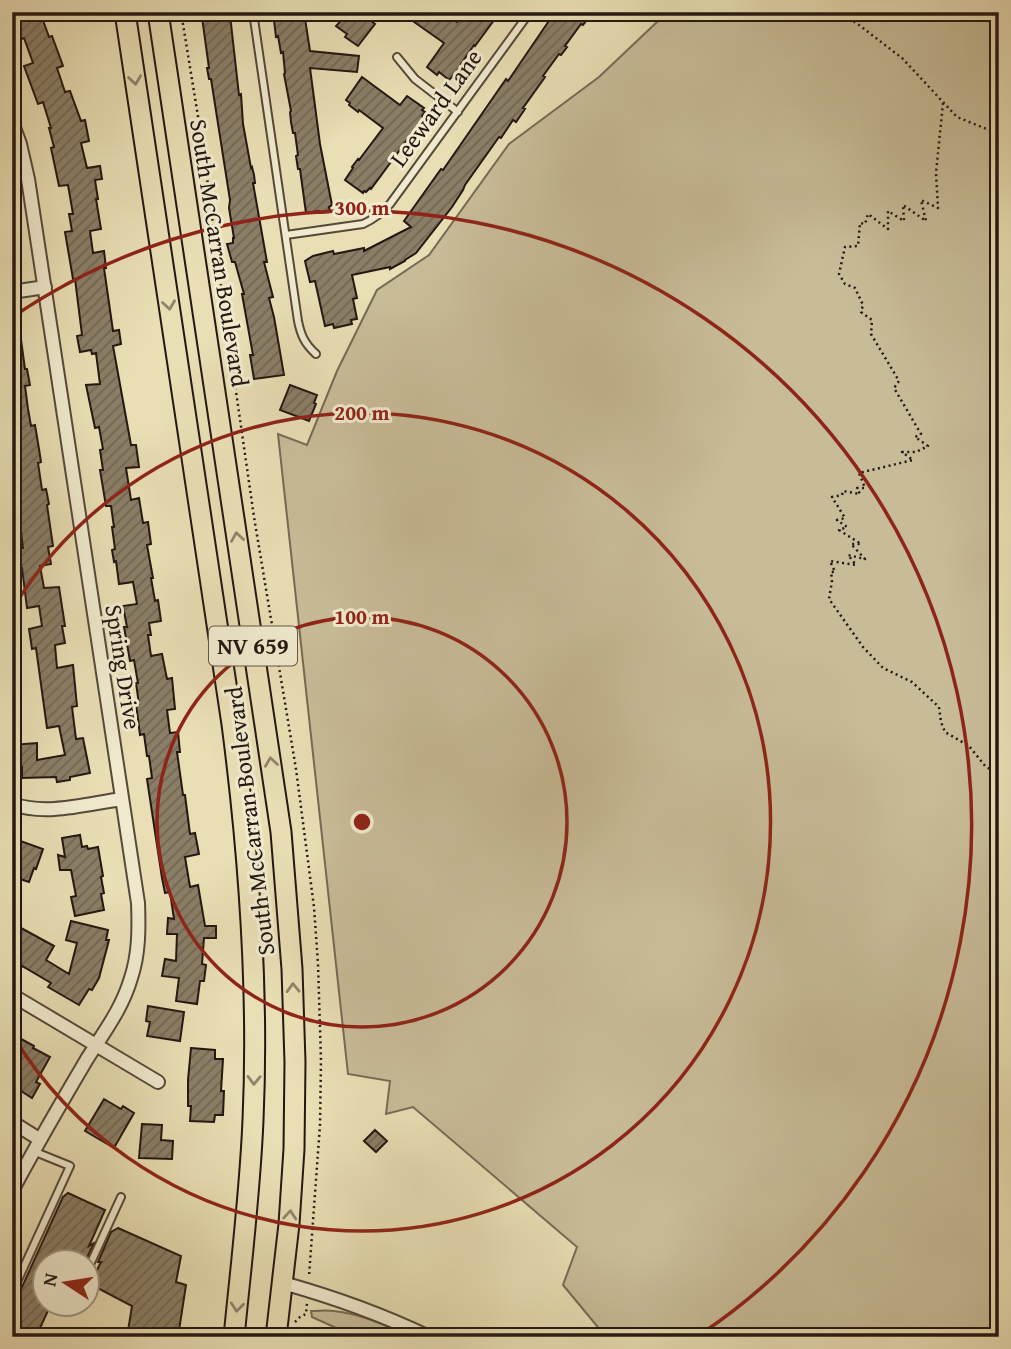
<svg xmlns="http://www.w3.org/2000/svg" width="1011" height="1349" font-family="'Gentium Book Plus',serif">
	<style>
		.green { fill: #c8bc98; stroke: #766a55; stroke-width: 2 }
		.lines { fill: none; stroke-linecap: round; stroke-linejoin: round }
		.stream { stroke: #726652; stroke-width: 4.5 }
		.building { fill: url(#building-hatch); stroke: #241712; stroke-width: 2 }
		.lane-casing { stroke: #55493a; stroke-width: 10 }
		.street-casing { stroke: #55493a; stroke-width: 16 }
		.primary-casing { stroke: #241712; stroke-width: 23 }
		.path { stroke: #241712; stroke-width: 2.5; stroke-dasharray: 2 3.5; stroke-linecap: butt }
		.lane { stroke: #f1eace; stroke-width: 6 }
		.street { stroke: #f1eace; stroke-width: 12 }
		.primary { stroke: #e9deb4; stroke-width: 19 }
		.oneway { stroke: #90846b }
		.ring { fill: none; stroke: #8f2418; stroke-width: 3.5 }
		.labels { text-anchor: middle; stroke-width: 6; stroke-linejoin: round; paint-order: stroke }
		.shield { fill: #f1eace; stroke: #62564a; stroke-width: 2 }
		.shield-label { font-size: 23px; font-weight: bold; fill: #241712 }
		.street-label { font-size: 24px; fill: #241712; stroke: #f1eace }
		.centre { fill: #8f2418; stroke: #f1eace; stroke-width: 3.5 }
		.ring-label { font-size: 21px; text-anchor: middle; font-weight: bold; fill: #8f2418; stroke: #f1eace; stroke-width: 6; stroke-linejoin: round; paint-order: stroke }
	</style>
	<defs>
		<pattern id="building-hatch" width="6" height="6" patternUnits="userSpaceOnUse" patternTransform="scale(1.75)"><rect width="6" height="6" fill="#8a7e66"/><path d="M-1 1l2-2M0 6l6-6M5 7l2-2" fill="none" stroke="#716653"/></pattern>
	</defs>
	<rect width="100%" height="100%" fill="#e9deb4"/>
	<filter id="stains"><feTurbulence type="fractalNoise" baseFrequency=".00286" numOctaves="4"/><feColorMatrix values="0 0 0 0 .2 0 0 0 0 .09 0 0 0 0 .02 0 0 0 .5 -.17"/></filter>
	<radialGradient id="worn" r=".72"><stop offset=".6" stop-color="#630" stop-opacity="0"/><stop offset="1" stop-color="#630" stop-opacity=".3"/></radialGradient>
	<!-- green -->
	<path class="green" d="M 658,12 L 959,12 L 999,25 L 999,1337 L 606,1337 L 563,1285 L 577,1247 L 413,1107 L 386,1114 L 390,1081 L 348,1074 L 278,434 L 307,445 L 337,371 L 377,290 L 429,255 L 509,144 L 599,77 L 658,21 Z
		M 311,1311 C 319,1311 327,1310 334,1311 C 360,1314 387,1325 410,1337 L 356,1337 L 312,1317 Z"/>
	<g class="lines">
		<!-- stream -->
		<path class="stream" d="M 324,1333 L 332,1337"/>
	</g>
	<!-- building -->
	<path class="building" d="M 12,12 L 40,12 L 49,37 L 52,36 L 63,66 L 57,68 L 65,92 L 70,91 L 81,121 L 85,120 L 89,141 L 81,143 L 87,168 L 100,166 L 102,179 L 95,180 L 98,199 L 96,199 L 101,229 L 90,231 L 93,253 L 104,251 L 106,268 L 104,268 L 113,331 L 119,330 L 121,344 L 113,346 L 131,445 L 136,445 L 139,467 L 126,468 L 131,500 L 139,498 L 143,523 L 148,522 L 151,544 L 147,545 L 153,578 L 151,578 L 155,601 L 158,600 L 161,621 L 149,623 L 151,635 L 148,635 L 151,656 L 162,654 L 167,679 L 172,678 L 175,709 L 167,710 L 170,733 L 178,732 L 180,752 L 177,752 L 183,795 L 185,795 L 190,834 L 195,833 L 199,854 L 185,857 L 190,887 L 198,885 L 205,926 L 216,926 L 216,938 L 204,938 L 202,964 L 206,965 L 204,981 L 200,981 L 197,1004 L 176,1001 L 179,978 L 162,976 L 165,959 L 176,961 L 177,934 L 167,934 L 168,918 L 174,919 L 170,892 L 165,893 L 162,878 L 147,779 L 152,778 L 149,756 L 147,756 L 144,734 L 140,735 L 136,704 L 139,704 L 136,683 L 138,683 L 134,660 L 130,661 L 124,627 L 127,627 L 123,606 L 137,604 L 133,582 L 119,584 L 116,561 L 114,562 L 112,550 L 115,549 L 112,527 L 114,527 L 111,506 L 106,506 L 100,470 L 103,470 L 100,450 L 103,449 L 99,427 L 95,428 L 86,385 L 100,384 L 96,353 L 92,354 L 91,350 L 80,352 L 77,336 L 82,335 L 75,279 L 73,279 L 65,232 L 72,231 L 69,214 L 73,214 L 68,185 L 59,186 L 51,148 L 54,147 L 49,128 L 51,128 L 43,102 L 38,104 L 24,66 L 33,63 L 24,38 L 12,43 Z
		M 273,12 L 304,12 L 310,51 L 359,56 L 357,72 L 310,68 L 320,144 L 332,205 L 329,207 L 330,212 L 319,213 L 319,211 L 306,213 L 300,169 L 298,169 L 296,156 L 298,155 L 295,133 L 293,133 L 291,122 L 290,112 L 291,111 L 284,74 L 285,73 L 283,52 L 281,53 L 278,36 L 276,37 Z
		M 349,12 L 359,12 L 375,24 L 358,46 L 345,37 L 347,34 L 336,26 Z
		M 400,12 L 443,12 L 457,22 L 463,12 L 500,12 L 475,46 L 474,45 L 461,64 L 462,65 L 459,69 L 449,80 L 439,72 L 437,75 L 427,67 L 444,43 Z
		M 555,12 L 590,12 L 587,16 L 589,17 L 583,25 L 581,24 L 565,46 L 567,47 L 561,55 L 559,54 L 543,76 L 545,77 L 523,108 L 525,109 L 516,122 L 513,120 L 501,138 L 499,137 L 465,185 L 463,190 L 452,207 L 416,253 L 405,260 L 405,261 L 390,269 L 390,267 L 352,275 L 357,298 L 353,299 L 357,319 L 351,320 L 352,324 L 334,328 L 333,324 L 325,326 L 315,281 L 310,282 L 305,261 L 313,256 L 333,251 L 334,254 L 364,248 L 364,251 L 411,227 L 404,221 L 441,169 L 443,170 L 506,79 L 508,81 Z
		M 220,14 L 220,17 L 230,15 L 239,95 L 241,94 L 243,124 L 251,168 L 252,167 L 254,175 L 255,183 L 253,183 L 267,262 L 264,262 L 273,297 L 269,298 L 274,317 L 284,375 L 254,379 L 250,355 L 253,355 L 242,294 L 244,294 L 235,262 L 232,262 L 227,244 L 233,243 L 233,238 L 234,238 L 229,208 L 230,200 L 211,79 L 209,79 L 207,68 L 209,68 L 202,17 Z
		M 362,77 L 400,105 L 407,96 L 424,108 L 422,110 L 425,112 L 422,116 L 424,117 L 371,189 L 370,188 L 366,192 L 364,191 L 363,193 L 345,180 L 353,168 L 352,167 L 358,159 L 359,160 L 383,128 L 359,110 L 358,112 L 349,105 L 350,103 L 346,100 Z
		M 12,325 L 19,325 L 25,369 L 27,369 L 30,385 L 25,386 L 28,409 L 31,426 L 35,425 L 39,449 L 41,462 L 38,463 L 42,490 L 46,489 L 49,504 L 47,505 L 53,546 L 48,547 L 51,564 L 40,566 L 44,588 L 59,587 L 65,626 L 62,626 L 65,643 L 55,645 L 57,668 L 73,665 L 77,706 L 72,707 L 76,739 L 83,738 L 90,773 L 70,777 L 70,780 L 57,782 L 56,777 L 22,778 L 22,767 L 12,768 L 12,745 L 37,743 L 37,760 L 65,755 L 59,726 L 47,728 L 36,648 L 32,649 L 29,629 L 42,626 L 39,606 L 27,608 L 22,568 L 14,569 L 12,559 L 12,552 L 20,552 L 19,548 L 23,548 L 20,524 L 18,524 L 12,489 Z
		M 290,385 L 317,395 L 314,403 L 316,404 L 309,421 L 280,410 Z
		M 80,835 L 82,847 L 87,846 L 88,849 L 98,847 L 103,876 L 101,877 L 104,893 L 101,894 L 104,910 L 75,916 L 71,897 L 76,896 L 71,870 L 60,870 L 58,855 L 65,857 L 62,838 Z
		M 12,838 L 43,849 L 36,869 L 34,868 L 29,882 L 14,877 L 18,864 L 12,862 Z
		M 71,921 L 108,930 L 106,940 L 109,940 L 99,978 L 92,990 L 89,989 L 79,1005 L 48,987 L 51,983 L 22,966 L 21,968 L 12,964 L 12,923 L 54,946 L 46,960 L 69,974 L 77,943 L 66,940 Z
		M 148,1006 L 184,1012 L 180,1041 L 147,1036 L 150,1022 L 146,1021 Z
		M 12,1034 L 34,1046 L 33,1048 L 50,1057 L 36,1082 L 40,1084 L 32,1098 L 18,1089 L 21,1084 L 12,1079 Z
		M 191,1048 L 215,1050 L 215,1059 L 223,1059 L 221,1091 L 224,1091 L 223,1115 L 215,1115 L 214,1122 L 190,1121 L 191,1106 L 188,1106 L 188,1080 Z
		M 104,1099 L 121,1109 L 123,1106 L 134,1113 L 114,1148 L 85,1131 Z
		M 142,1124 L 162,1125 L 161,1140 L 173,1141 L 172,1159 L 139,1158 Z
		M 375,1130 L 387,1141 L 376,1152 L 364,1141 Z
		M 68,1193 L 105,1210 L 89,1246 L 94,1243 L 85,1262 L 46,1262 L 46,1304 L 51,1304 L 36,1337 L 12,1337 L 12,1298 L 17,1298 L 63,1197 Z
		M 118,1228 L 181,1256 L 176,1282 L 186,1285 L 178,1337 L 127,1337 L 132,1306 L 90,1284 L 101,1262 L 98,1262 L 111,1232 Z"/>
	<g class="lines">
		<!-- lane casing -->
		<g class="lane-casing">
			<path id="lane" d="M 253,12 L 298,321 C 301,336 305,344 316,354
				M 397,57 L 415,79 L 458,112
				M 286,235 L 363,224 C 374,219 382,213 390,204 L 530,12
				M 88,1269 L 121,1197
				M 12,1286 L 17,1282 L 70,1166 L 33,1151"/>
		</g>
		<!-- street casing -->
		<g class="street-casing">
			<path id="street" d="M 12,122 L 20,144 L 28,179 L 138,903 C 139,929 139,954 131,978 C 122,1009 104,1032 87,1059 C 61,1103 36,1146 12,1191
				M 12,292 L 45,287
				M 12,804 C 47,816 86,804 122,799
				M 12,995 L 158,1082
				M 12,1122 L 39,1139
				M 283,1283 C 333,1297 381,1314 429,1337"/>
		</g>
		<!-- primary casing -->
		<g class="primary-casing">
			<path id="primary" d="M 125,12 L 232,724 C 249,855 259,987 253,1120 C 250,1193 241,1265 234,1337
				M 158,12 L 281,832 L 292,969 L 295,1062 L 294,1149 L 289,1224 L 276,1337"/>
		</g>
		<!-- path -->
		<path class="path" d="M 181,12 L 203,147 L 223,301 L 254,517 L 296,769 L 314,907 L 318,964 L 321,1060 L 320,1125 L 309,1276
			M 840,12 L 859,25 L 902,58 L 957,117 L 999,134
			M 943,103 L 936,173 L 938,208 L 921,200 L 926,221 L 903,205 L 904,221 L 888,211 L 888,229 L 868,214 L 865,224 L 860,223 L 858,246 L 845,247 L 839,274 L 845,284 L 855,288 L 863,305 L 861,312 L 872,320 L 871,334 L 899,381 L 894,388 L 921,434 L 915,437 L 928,446 L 916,452 L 902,452 L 913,460 L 859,473 L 865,488 L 857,488 L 860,494 L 843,491 L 842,495 L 832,497 L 845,518 L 837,520 L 847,527 L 839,530 L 861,544 L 851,544 L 865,559 L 848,555 L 856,565 L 830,561 L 835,572 L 831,572 L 832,581 L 829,599 L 863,647 L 883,668 L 912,682 L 939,707 L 941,722 L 945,732 L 969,746 L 986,767 L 999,773
			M 295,1322 L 300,1317 L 306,1314 L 307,1303"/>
		<!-- lane -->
		<use href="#lane" class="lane"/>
		<!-- street -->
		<use href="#street" class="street"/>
		<!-- primary -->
		<use href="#primary" class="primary"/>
	</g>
	<!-- one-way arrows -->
	<defs><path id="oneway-chevron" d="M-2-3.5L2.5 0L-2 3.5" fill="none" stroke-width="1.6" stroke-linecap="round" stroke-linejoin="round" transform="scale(1.75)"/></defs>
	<g class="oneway">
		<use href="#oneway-chevron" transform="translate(135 80) rotate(82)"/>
		<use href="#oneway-chevron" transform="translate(169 305) rotate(82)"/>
		<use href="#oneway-chevron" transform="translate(237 537) rotate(-99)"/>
		<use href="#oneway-chevron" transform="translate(271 762) rotate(-98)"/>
		<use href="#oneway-chevron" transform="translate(293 988) rotate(-92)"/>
		<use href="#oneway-chevron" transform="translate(254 1080) rotate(91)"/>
		<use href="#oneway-chevron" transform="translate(290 1215) rotate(-86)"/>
		<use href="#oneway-chevron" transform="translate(237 1307) rotate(96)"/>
	</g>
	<!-- distance rings -->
	<g class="ring">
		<circle cx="362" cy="822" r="205"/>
		<path d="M13 608A409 409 0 1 1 13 1036"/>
		<path d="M14 316A614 614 0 1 1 701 1334"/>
	</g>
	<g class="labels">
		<!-- shield labels -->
		<rect class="shield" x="209" y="626.5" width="88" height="39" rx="5"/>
		<g class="shield-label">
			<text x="253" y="654">NV 659</text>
		</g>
		<!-- street labels -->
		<g class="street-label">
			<text transform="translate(436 108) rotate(-54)" y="8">Leeward Lane</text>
			<text transform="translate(219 253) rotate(81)" y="8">South McCarran Boulevard</text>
			<text transform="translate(123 667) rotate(81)" y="8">Spring Drive</text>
			<text transform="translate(250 821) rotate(-97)" y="8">South McCarran Boulevard</text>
		</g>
	</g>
	<circle cx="362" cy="822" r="10" class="centre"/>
	<g class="ring-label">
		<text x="362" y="215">300 m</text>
		<text x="362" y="420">200 m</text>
		<text x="362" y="624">100 m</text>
	</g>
	<!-- margin -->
	<rect width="1011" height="1349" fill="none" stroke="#e9deb4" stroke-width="42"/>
	<rect x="14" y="14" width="983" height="1321" fill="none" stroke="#241712" stroke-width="3.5"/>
	<rect x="21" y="21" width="969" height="1307" fill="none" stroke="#241712" stroke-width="2"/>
	<!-- north arrow -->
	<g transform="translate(66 1283) rotate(282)"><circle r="33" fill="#f1eace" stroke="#9f9683" stroke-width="2"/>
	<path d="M0-5L12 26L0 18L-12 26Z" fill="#8f2418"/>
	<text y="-10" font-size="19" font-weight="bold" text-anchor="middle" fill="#241712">N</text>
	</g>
	<rect width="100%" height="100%" filter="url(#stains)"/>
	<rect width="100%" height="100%" fill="url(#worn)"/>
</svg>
